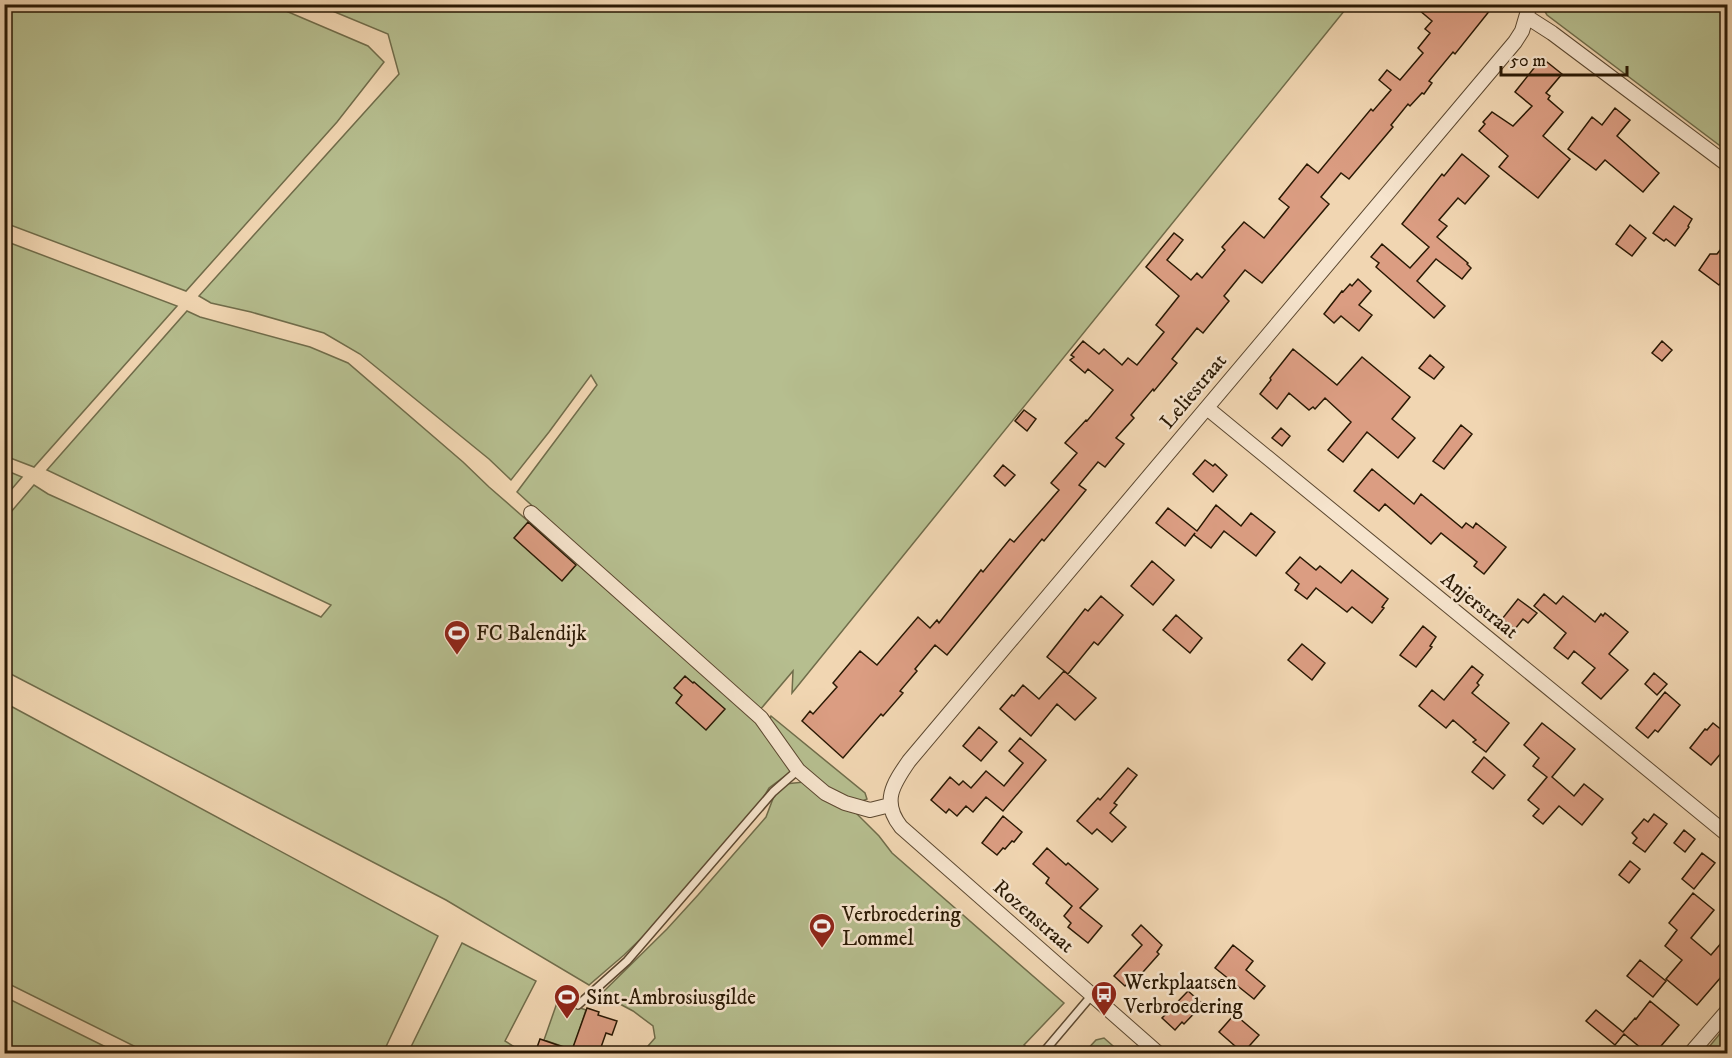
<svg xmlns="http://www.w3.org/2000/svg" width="1732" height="1058" font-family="'IM FELL DW Pica',serif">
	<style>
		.green { fill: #b6be8f; stroke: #706c4a; stroke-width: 1.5 }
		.building { fill: #db9d82; stroke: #2a1904; stroke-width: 1.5 }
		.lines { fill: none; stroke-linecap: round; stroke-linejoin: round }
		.service-casing { stroke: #5c4830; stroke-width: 10 }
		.minor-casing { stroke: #5c4830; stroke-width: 16 }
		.service { stroke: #f6e4cd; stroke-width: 7 }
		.minor { stroke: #f6e4cd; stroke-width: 14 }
		.labels { text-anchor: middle; stroke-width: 5; stroke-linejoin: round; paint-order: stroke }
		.street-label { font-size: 21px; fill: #2a1904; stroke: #f6e4cd }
		.poi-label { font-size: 21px; fill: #2a1904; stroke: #f6e4cd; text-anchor: start }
	</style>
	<rect width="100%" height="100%" fill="#f1d6b2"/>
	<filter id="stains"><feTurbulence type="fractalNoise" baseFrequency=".00333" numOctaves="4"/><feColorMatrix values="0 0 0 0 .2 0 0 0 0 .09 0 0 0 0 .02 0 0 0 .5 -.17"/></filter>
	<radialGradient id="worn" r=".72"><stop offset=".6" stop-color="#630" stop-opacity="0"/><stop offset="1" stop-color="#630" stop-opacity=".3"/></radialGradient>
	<!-- green -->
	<path class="green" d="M 4,5 L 272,5 L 368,46 L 384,62 L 337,122 L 186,291 L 5,223 Z
		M 318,5 L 1349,5 L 792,693 L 793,671 L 759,711 L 517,492 L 597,385 L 591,375 L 549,432 L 511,480 L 489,459 L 360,354 L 324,333 L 251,312 L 211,303 L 199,296 L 399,74 L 388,34 Z
		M 1541,5 L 1727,5 L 1727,151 L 1547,15 Z
		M 5,241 L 177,306 L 34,467 L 5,456 Z
		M 187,311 L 200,317 L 310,347 L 348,363 L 463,462 L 489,487 L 760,724 L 793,770 L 769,788 L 751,819 L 689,892 L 624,955 L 589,985 L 446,900 L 5,671 L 5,519 L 34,485 L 48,494 L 321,617 L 331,605 L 47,470 Z
		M 5,470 L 22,477 L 5,497 Z
		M 5,703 L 438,936 L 383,1053 L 148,1053 L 5,982 Z
		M 771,716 L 865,793 L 867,799 L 858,803 L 829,790 L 800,763 L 769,722 Z
		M 804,782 L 855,812 L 879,836 L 892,853 L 1064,1003 L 1024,1045 L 1033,1053 L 641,1054 L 655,1038 L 653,1026 L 633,1011 L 601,994 L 667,929 L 698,895 L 766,817 L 774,796 L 785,784 Z
		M 462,943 L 536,981 L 505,1041 L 524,1053 L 408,1053 Z
		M 5,997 L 118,1053 L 5,1053 Z
		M 558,1000 L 586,1010 L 573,1050 L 544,1040 Z
		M 1727,1025 L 1727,1043 L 1719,1053 L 1704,1053 Z
		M 1104,1038 L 1121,1053 L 1084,1053 L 1096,1040 Z"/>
	<!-- building -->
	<path class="building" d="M 1412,4 L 1495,4 L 1455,54 L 1453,52 L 1429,81 L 1432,83 L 1424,94 L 1422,93 L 1410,106 L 1408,104 L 1391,125 L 1393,127 L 1349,179 L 1341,173 L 1321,197 L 1329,204 L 1262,283 L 1245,270 L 1224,296 L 1229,301 L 1203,333 L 1197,328 L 1172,359 L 1177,363 L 1154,391 L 1153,389 L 1131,415 L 1134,418 L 1116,438 L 1124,444 L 1105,467 L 1098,462 L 1079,485 L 1086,490 L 1044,541 L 1042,539 L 947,655 L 935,645 L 915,669 L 917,671 L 900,691 L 903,693 L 883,716 L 881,714 L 843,758 L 802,721 L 810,711 L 813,714 L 837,687 L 833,683 L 860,651 L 877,665 L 918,617 L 930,628 L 937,620 L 939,623 L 981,570 L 983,572 L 1010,539 L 1014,542 L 1059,490 L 1051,483 L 1077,453 L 1065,443 L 1086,420 L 1087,421 L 1113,390 L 1088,369 L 1085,373 L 1070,360 L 1074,357 L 1071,355 L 1083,341 L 1099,354 L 1104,349 L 1122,365 L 1128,358 L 1137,365 L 1164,332 L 1156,325 L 1179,296 L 1146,267 L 1174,233 L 1183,240 L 1167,260 L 1191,280 L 1197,273 L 1202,278 L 1225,250 L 1222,247 L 1244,222 L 1264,238 L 1289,207 L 1279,199 L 1307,164 L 1318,173 L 1371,109 L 1373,111 L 1391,90 L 1379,80 L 1387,70 L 1400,80 L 1423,53 L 1418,48 L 1430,33 L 1425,29 L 1432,21 Z
		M 1542,58 L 1562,74 L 1546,93 L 1550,96 L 1548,99 L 1563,112 L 1543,136 L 1570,159 L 1538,198 L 1499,167 L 1508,156 L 1479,131 L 1485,124 L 1483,122 L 1492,112 L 1513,126 L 1532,106 L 1515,92 Z
		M 1615,108 L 1630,120 L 1617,136 L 1659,173 L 1643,192 L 1605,160 L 1596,170 L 1568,149 L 1592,117 L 1602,125 Z
		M 1462,154 L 1489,176 L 1465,204 L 1458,198 L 1439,220 L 1447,226 L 1437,237 L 1468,263 L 1467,264 L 1471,268 L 1462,279 L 1436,259 L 1417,281 L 1445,306 L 1434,318 L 1376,267 L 1379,263 L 1371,257 L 1382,244 L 1410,268 L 1429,247 L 1402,224 L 1442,174 L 1444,176 Z
		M 1674,206 L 1692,219 L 1688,226 L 1689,227 L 1675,246 L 1666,239 L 1664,241 L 1653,233 Z
		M 1630,225 L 1646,238 L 1632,256 L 1616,244 Z
		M 1728,240 L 1728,274 L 1719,285 L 1699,270 L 1710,254 L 1717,254 Z
		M 1358,279 L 1371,291 L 1359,305 L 1372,315 L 1359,331 L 1341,316 L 1334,323 L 1324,314 L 1342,291 L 1343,292 L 1350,284 L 1352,286 Z
		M 1662,341 L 1672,350 L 1662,361 L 1652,353 Z
		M 1293,349 L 1337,385 L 1362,357 L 1410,397 L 1392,419 L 1415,438 L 1398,458 L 1367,432 L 1343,462 L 1328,450 L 1351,422 L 1325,398 L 1315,409 L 1313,407 L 1309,410 L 1289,393 L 1277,409 L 1260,394 L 1271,380 L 1270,378 Z
		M 1430,355 L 1444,367 L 1434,379 L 1419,368 Z
		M 1024,410 L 1036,419 L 1027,431 L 1015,421 Z
		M 1461,425 L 1472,434 L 1444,469 L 1433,461 Z
		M 1281,428 L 1290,436 L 1282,446 L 1272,438 Z
		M 1205,460 L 1213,466 L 1215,464 L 1227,475 L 1213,492 L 1193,474 Z
		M 1003,465 L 1015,475 L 1005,486 L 994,476 Z
		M 1372,469 L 1414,504 L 1421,494 L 1462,528 L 1466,523 L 1473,528 L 1476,523 L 1506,547 L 1484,574 L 1474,566 L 1477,562 L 1441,533 L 1431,544 L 1385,504 L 1379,511 L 1354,491 Z
		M 1216,505 L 1241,526 L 1251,513 L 1275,532 L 1256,556 L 1224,531 L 1211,548 L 1194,535 L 1195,533 L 1185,546 L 1156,523 L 1168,508 L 1197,531 Z
		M 528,522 L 576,565 L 562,581 L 514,538 Z
		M 1300,557 L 1316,570 L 1320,566 L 1341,583 L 1352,570 L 1388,599 L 1382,607 L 1384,608 L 1372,623 L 1352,607 L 1347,612 L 1316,588 L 1307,599 L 1295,590 L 1299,584 L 1286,573 Z
		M 1152,561 L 1174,580 L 1153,605 L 1131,586 Z
		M 1544,594 L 1556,604 L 1563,596 L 1595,622 L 1601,614 L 1603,616 L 1605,613 L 1628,632 L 1609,654 L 1628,670 L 1601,699 L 1582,683 L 1595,668 L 1574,651 L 1568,659 L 1554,648 L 1566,633 L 1534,606 Z
		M 1101,596 L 1123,615 L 1098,645 L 1094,642 L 1068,674 L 1047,657 L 1085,609 L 1088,611 Z
		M 1518,599 L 1537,613 L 1528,623 L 1523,619 L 1515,629 L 1502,619 Z
		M 1176,615 L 1202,638 L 1190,653 L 1163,630 Z
		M 1423,626 L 1436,637 L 1430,646 L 1432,647 L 1416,667 L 1400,655 Z
		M 1302,644 L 1325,663 L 1312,680 L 1288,660 Z
		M 1472,666 L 1483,675 L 1477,683 L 1479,685 L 1472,693 L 1509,723 L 1486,752 L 1473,742 L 1476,740 L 1453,720 L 1446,728 L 1419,706 L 1432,690 L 1444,700 Z
		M 1064,671 L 1096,698 L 1075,720 L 1057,704 L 1031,736 L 1000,709 L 1012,695 L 1014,696 L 1023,685 L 1039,699 Z
		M 1654,673 L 1667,684 L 1657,695 L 1645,684 Z
		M 685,676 L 693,683 L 694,682 L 725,709 L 706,730 L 676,703 L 682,695 L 674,688 Z
		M 1665,692 L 1680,705 L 1658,732 L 1655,730 L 1648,738 L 1636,728 Z
		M 1542,723 L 1575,749 L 1552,777 L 1574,796 L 1584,784 L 1603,799 L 1582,825 L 1559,806 L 1543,824 L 1533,816 L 1539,809 L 1528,800 L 1547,777 L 1533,766 L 1539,758 L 1524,745 Z
		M 1713,723 L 1728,735 L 1728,745 L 1711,765 L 1690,748 L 1705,729 L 1707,730 Z
		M 979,727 L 997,742 L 981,761 L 963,746 Z
		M 1020,738 L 1046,760 L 1003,811 L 986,797 L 973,812 L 966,806 L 957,816 L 949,809 L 946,813 L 931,800 L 950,777 L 959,785 L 963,781 L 971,788 L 986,771 L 1004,786 L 1023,763 L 1009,751 Z
		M 1484,757 L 1505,775 L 1493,789 L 1472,772 Z
		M 1128,768 L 1137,775 L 1114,803 L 1117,805 L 1110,813 L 1126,827 L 1112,842 L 1097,829 L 1092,834 L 1077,821 L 1098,798 L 1100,800 Z
		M 1654,814 L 1667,824 L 1645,852 L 1633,843 L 1637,838 L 1632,833 L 1644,819 L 1648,822 Z
		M 1003,816 L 1022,832 L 1014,842 L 1012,841 L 1005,849 L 1003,848 L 997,855 L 982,843 Z
		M 1684,830 L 1695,839 L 1685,852 L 1674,843 Z
		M 1047,848 L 1066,865 L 1068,863 L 1098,889 L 1080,908 L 1102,926 L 1088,943 L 1068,927 L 1071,923 L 1064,916 L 1072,906 L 1046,883 L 1049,878 L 1033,864 Z
		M 1702,853 L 1715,863 L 1694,889 L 1682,879 Z
		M 1630,861 L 1640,869 L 1629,883 L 1619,875 Z
		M 1693,893 L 1714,910 L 1691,938 L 1711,955 L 1728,935 L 1728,969 L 1697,1005 L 1666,979 L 1682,960 L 1665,946 L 1677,930 L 1669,923 Z
		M 1141,925 L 1162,945 L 1157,952 L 1159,954 L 1135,981 L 1132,979 L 1125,986 L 1114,976 L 1142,945 L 1132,935 Z
		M 1233,945 L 1253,961 L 1246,970 L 1265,986 L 1254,999 L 1215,968 Z
		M 1640,960 L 1666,981 L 1653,997 L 1627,976 Z
		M 1188,991 L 1203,1004 L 1184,1024 L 1182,1022 L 1175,1030 L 1162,1018 Z
		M 1650,1001 L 1679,1025 L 1655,1053 L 1647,1053 L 1624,1034 L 1615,1045 L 1586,1021 L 1596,1010 L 1623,1032 L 1635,1018 L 1636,1019 Z
		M 587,1008 L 599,1012 L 598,1015 L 617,1021 L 612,1035 L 606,1033 L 599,1053 L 535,1053 L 540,1039 L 572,1050 Z
		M 1233,1016 L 1238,1019 L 1239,1018 L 1259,1035 L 1243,1053 L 1219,1032 Z"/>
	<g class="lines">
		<!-- service casing -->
		<g class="service-casing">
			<path id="service" d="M 578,1005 L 627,961 L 773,792 L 798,770
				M 1042,1054 L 1092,995"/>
		</g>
		<!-- minor casing -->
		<g class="minor-casing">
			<path id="minor" d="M 1527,17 L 1552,33 L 1728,165
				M 1207,408 L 1728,835
				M 531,513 L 761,718 L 798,770 L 825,793 L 845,803 L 870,810 L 890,805
				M 1159,1054 L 901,827 C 881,802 893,784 909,761 L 1515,42 L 1522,31 L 1530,4
				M 1690,1054 L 1728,1010"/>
		</g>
		<!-- service -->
		<use href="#service" class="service"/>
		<!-- minor -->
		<use href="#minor" class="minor"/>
	</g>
	<!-- icons -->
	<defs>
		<g id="stadium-pin" transform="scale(1.35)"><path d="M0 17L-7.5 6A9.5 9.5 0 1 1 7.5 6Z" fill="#8f2418" stroke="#f6e4cd"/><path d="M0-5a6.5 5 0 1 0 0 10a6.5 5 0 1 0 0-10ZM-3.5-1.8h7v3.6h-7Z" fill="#fff"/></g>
		<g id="bus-pin" transform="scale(1.35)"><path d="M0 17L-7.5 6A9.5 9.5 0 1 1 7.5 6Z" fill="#8f2418" stroke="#f6e4cd"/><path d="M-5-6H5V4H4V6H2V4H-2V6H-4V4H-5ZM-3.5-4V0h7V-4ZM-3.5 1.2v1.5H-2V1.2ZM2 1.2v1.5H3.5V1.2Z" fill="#fff"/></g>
	</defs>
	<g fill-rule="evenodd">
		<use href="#stadium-pin" x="457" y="633"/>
		<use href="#stadium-pin" x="822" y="926"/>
		<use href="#bus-pin" x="1104" y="994"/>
		<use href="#stadium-pin" x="567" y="997"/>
	</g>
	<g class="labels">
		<!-- street labels -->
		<g class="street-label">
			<text transform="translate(1193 391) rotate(-50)" y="7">Leliestraat</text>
			<text transform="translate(1480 605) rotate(39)" y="7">Anjerstraat</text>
			<text transform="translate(1034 916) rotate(41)" y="7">Rozenstraat</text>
		</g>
		<!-- poi labels -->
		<g class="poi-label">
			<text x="476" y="640">FC Balendijk</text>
			<text x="842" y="921">Verbroedering<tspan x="842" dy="24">Lommel</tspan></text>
			<text x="1124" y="989">Werkplaatsen<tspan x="1124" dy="24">Verbroedering</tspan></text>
			<text x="586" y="1004">Sint-Ambrosiusgilde</text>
		</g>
	</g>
	<!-- margin -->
	<rect width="1732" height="1058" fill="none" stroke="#f1d6b2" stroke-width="24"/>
	<rect x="6" y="6" width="1720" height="1046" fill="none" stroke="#2a1904" stroke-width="3"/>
	<rect x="12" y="12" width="1708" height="1034" fill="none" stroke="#2a1904" stroke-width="1.5"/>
	<!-- scale -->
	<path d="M1501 66v9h126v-9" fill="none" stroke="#2a1904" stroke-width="3"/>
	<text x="1510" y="66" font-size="18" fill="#2a1904" stroke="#f6e4cd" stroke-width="4.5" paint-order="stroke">50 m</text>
	<rect width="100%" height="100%" filter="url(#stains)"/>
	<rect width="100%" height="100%" fill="url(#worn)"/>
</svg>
